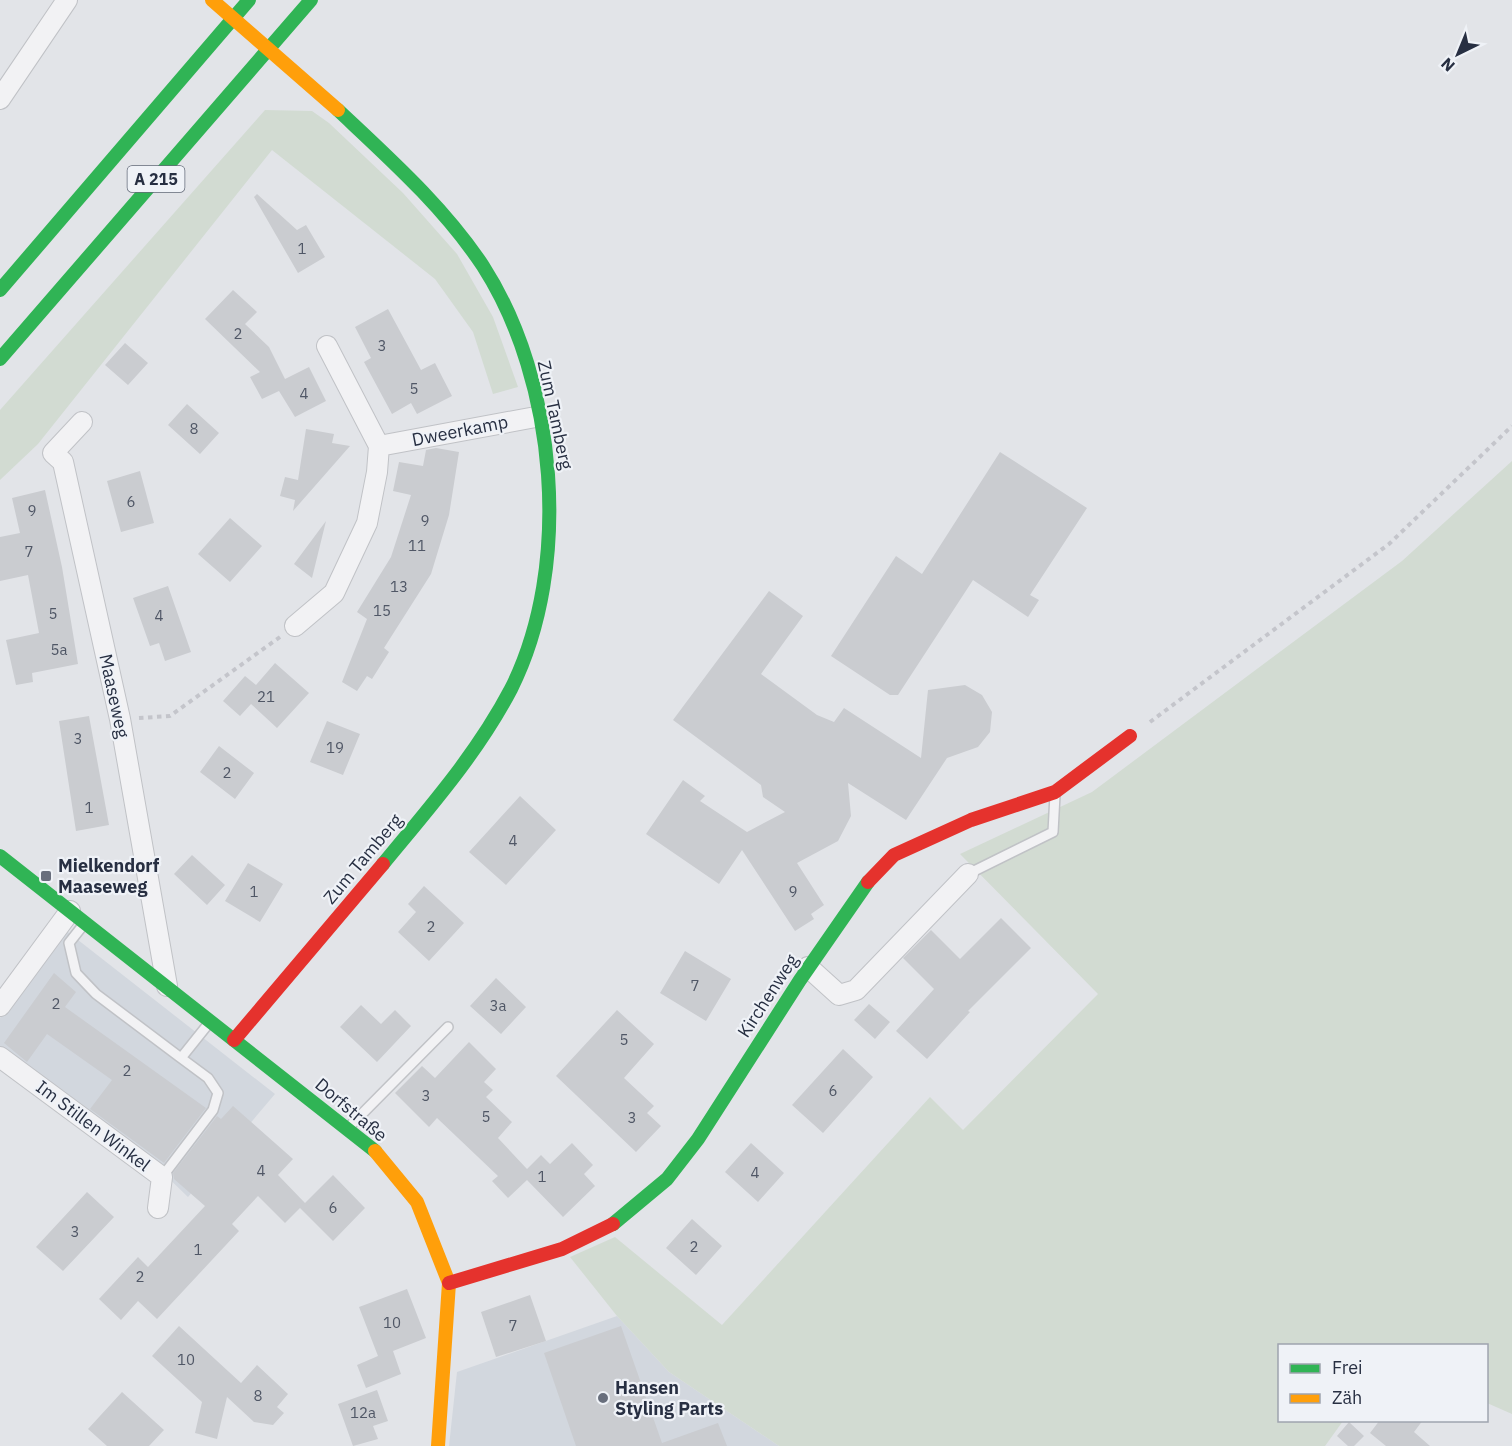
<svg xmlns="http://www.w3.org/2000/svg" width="1512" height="1446" font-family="'IBM Plex Sans',sans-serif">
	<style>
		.built { fill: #d2d7de }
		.green { fill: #d2dbd2 }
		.building { fill: #caccd0 }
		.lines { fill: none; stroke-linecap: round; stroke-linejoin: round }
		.lane-casing { stroke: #c0c2c6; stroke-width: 12 }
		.street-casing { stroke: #c0c2c6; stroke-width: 22 }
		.path { stroke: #c4c5cb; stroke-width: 4; stroke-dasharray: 4.5 4.5; stroke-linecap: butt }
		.lane { stroke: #f2f2f4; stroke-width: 9 }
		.street { stroke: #f2f2f4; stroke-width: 20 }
		.fast { stroke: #30b455; stroke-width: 14 }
		.slow { stroke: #ff9f0a; stroke-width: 14 }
		.jam { stroke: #e5322d; stroke-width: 14 }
		.slow-bridge { stroke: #ff9f0a; stroke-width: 14 }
		.poi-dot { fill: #686e7c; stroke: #eff2f7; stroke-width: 2 }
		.labels { text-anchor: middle; stroke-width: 4.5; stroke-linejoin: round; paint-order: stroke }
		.number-label { font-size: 15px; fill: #505766 }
		.shield { fill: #eff2f7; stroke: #636a78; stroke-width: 1.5 }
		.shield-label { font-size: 16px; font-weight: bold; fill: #272f42 }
		.street-label { font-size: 18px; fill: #272f42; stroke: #eff2f7 }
		.poi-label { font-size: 18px; font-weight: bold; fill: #272f42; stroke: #eff2f7; text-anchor: start }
	</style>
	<rect width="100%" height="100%" fill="#e2e4e8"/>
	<!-- built -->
	<path class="built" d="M 64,929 L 275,1094 L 188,1197 L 157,1167 L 0,1048 L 0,1018 Z
		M 617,1316 L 669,1372 L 779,1446 L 449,1446 L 457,1372 Z"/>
	<!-- green -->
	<path class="green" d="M 265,110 L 312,111 L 329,123 L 403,193 L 457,254 L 493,317 L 518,387 L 493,394 L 473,332 L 435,279 L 272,150 L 38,444 L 0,480 L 0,410 Z
		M 1512,461 L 1512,1414 L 1487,1403 L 1486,1346 L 1280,1346 L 1280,1420 L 1343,1421 L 1325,1446 L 779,1446 L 669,1372 L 617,1316 L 570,1257 L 615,1237 L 722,1325 L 930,1097 L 963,1130 L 1098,994 L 960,854 L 1092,792 L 1402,561 Z"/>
	<!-- building -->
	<path class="building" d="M 257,194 L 297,230 L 306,225 L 325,257 L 298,273 L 254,197 Z
		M 233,290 L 257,312 L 245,324 L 269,347 L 285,379 L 309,367 L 326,401 L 295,417 L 279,391 L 262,399 L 250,377 L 260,372 L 205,319 Z
		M 388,309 L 421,370 L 435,363 L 452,396 L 417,414 L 411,403 L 392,414 L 364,362 L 371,358 L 355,327 Z
		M 125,343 L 148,363 L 128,385 L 105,365 Z
		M 187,404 L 219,433 L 200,454 L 168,425 Z
		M 306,429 L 334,434 L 332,443 L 350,446 L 293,511 L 295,500 L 280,496 L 285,477 L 298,480 Z
		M 436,448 L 459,452 L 449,515 L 431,574 L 384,648 L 389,652 L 372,679 L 367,676 L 357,691 L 342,682 L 367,619 L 357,612 L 391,557 L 411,495 L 393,491 L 399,462 L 423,466 L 426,450 Z
		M 1000,452 L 1087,508 L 1030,595 L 1039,600 L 1028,617 L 973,580 L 898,695 L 890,695 L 831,656 L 896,556 L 922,574 Z
		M 140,471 L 154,523 L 121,532 L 107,481 Z
		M 45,490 L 62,567 L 78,664 L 32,673 L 33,682 L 16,685 L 6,640 L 39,633 L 28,575 L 0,581 L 0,537 L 20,533 L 12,498 Z
		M 230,518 L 262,546 L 230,582 L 198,554 Z
		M 326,521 L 312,578 L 294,564 Z
		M 168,586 L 191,652 L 165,661 L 159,643 L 150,646 L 133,598 Z
		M 769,591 L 803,616 L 761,674 L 817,715 L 834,722 L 844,708 L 921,758 L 928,690 L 965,685 L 982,695 L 992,712 L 990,732 L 978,747 L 947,758 L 906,820 L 848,783 L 851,816 L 838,841 L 797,863 L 824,905 L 811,914 L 814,919 L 795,931 L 742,850 L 719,884 L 646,834 L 683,780 L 705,796 L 700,801 L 747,832 L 785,812 L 763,797 L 761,785 L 673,720 Z
		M 275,663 L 309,693 L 277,728 L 251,704 L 240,716 L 223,701 L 245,676 L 256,685 Z
		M 89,716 L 109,825 L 76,831 L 59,721 Z
		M 327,721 L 360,734 L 343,775 L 310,762 Z
		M 219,746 L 254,773 L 235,799 L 200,772 Z
		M 520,796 L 556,830 L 506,885 L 469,852 Z
		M 192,855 L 225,885 L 207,905 L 174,874 Z
		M 248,863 L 283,884 L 260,922 L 225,901 Z
		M 424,886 L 464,923 L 429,961 L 398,932 L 416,912 L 408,904 Z
		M 1001,918 L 1031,948 L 968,1011 L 970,1012 L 927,1059 L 896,1031 L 934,989 L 903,958 L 931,930 L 960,959 Z
		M 685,951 L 731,979 L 706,1021 L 660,993 Z
		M 54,973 L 76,992 L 65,1007 L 206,1108 L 164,1163 L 90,1109 L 112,1080 L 47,1034 L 27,1062 L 4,1043 Z
		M 496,978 L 526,1007 L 501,1034 L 470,1006 Z
		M 869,1004 L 890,1022 L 875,1039 L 854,1020 Z
		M 361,1005 L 381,1024 L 395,1010 L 411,1026 L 377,1062 L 340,1027 Z
		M 617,1010 L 654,1044 L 624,1078 L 654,1106 L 647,1113 L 661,1126 L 636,1152 L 556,1076 Z
		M 469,1042 L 496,1069 L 484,1082 L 493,1090 L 486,1097 L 512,1122 L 498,1138 L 527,1169 L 541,1155 L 550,1164 L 572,1143 L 593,1165 L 584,1174 L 595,1186 L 563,1217 L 527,1180 L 508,1198 L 492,1181 L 498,1176 L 437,1118 L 429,1127 L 395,1093 L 422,1066 L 435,1078 Z
		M 843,1049 L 873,1077 L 823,1133 L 792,1105 Z
		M 233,1106 L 293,1159 L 278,1175 L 305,1203 L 285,1223 L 258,1196 L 232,1224 L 239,1231 L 157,1319 L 138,1301 L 121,1320 L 99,1299 L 138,1257 L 148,1267 L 205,1206 L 174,1179 L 173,1173 L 217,1116 L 221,1119 Z
		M 751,1143 L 784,1173 L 758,1202 L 725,1172 Z
		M 333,1175 L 365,1208 L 333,1241 L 300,1208 Z
		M 87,1192 L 114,1217 L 63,1271 L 36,1247 Z
		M 692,1219 L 722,1246 L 696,1275 L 666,1248 Z
		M 407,1289 L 426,1338 L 393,1351 L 401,1374 L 366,1388 L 357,1365 L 378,1356 L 359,1307 Z
		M 530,1295 L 546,1341 L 496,1357 L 481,1312 Z
		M 179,1326 L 241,1383 L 257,1365 L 288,1394 L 277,1407 L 284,1413 L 273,1425 L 254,1422 L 227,1397 L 217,1439 L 195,1433 L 202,1402 L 152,1356 Z
		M 621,1326 L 662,1443 L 718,1423 L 727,1446 L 576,1446 L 544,1353 Z
		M 377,1390 L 388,1421 L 373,1426 L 378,1439 L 353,1446 L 338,1404 Z
		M 122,1392 L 164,1430 L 149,1446 L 107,1446 L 88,1429 Z
		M 1380,1420 L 1423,1420 L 1414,1432 L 1430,1446 L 1386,1446 L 1370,1433 Z
		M 1349,1422 L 1364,1436 L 1354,1446 L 1348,1446 L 1337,1436 Z"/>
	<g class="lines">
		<!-- lane casing -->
		<g class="lane-casing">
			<path id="lane" d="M 968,874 L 1053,832 L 1055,795
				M 84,924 L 69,943 L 76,973 L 96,994 L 181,1058
				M 349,1127 L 448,1027
				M 162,1177 L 213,1110 L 218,1093 L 208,1078 L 181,1058 L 209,1023"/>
		</g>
		<!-- street casing -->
		<g class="street-casing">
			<path id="street" d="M 0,99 L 67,0
				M 82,422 L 53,453 L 63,462 L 120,719 L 167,986
				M 379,446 L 541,416
				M 295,626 L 334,593 L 367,523 L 377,472 L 379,446 L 327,346
				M 808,967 L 839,995 L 856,990 L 968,874
				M 0,1006 L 70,911
				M 0,1057 L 162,1177 L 158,1208"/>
		</g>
		<!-- path -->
		<path class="path" d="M 139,718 L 170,716 L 280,637
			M 1150,722 L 1389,544 L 1512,426"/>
		<!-- lane -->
		<use href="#lane" class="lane"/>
		<!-- street -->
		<use href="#street" class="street"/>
		<!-- fast -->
		<path class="fast" d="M 338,110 C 389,158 444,207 483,266 C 557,381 573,566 511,689 C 477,754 429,808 383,864
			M 0,290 L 249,0
			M 0,359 L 311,0
			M 0,856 L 375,1151
			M 613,1224 L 667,1179 L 698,1139 L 800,980 L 868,882"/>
		<!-- slow -->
		<path class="slow" d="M 375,1151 L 417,1202 L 449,1283 L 438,1446"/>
		<!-- jam -->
		<path class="jam" d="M 868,882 L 894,855 L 971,820 L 1055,792 L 1130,736
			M 234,1040 L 383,864
			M 449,1283 L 562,1249 L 613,1224"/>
		<!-- slow-bridge -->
		<path class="slow-bridge" d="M 212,0 L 338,110"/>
	</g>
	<!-- markers -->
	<g class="poi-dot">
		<rect x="40" y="870" width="12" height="12" rx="3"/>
		<circle cx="603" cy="1398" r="6"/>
	</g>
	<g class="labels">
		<!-- number labels -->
		<g class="number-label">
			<text x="302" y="254">1</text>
			<text x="238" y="339">2</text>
			<text x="382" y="351">3</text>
			<text x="414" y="394">5</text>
			<text x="304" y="399">4</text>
			<text x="194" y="434">8</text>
			<text x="131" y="507">6</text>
			<text x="32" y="516">9</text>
			<text x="425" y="526">9</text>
			<text x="417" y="551">11</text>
			<text x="29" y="557">7</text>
			<text x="399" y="592">13</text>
			<text x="382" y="616">15</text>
			<text x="53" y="619">5</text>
			<text x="159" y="621">4</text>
			<text x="59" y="655">5a</text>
			<text x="266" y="702">21</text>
			<text x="78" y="744">3</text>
			<text x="335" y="753">19</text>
			<text x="227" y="778">2</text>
			<text x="89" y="813">1</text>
			<text x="513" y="846">4</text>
			<text x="254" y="897">1</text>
			<text x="793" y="897">9</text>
			<text x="431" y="932">2</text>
			<text x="695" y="991">7</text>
			<text x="56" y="1009">2</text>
			<text x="498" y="1011">3a</text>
			<text x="624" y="1045">5</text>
			<text x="127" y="1076">2</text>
			<text x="833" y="1096">6</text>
			<text x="426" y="1101">3</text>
			<text x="486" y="1122">5</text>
			<text x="632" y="1123">3</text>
			<text x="261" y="1176">4</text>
			<text x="755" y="1178">4</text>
			<text x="542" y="1182">1</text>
			<text x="333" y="1213">6</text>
			<text x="75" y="1237">3</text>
			<text x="694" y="1252">2</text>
			<text x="198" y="1255">1</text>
			<text x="140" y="1282">2</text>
			<text x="392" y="1328">10</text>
			<text x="513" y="1331">7</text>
			<text x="186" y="1365">10</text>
			<text x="258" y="1401">8</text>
			<text x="363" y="1418">12a</text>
		</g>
		<!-- shield labels -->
		<rect class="shield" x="127.5" y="166" width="57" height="26" rx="4.5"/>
		<g class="shield-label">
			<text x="156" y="185">A 215</text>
		</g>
		<!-- street labels -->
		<g class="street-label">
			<text transform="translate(555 415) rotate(78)" y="6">Zum Tamberg</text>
			<text transform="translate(460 431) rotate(-11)" y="6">Dweerkamp</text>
			<text transform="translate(114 696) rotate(78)" y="6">Maaseweg</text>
			<text transform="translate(363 859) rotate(-50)" y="6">Zum Tamberg</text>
			<text transform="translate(768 996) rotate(-57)" y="6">Kirchenweg</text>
			<text transform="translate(351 1110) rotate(40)" y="6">Dorfstraße</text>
			<text transform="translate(93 1126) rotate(37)" y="6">Im Stillen Winkel</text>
		</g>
		<!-- poi labels -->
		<g class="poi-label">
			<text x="58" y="872">Mielkendorf<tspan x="58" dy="21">Maaseweg</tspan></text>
			<text x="615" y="1394">Hansen<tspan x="615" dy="21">Styling Parts</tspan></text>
		</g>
	</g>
	<!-- legend -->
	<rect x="1278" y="1344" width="210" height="78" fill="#eff2f7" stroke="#9fa4af" stroke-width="1.5"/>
	<rect x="1290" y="1364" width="30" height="9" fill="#30b455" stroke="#9fa4af" stroke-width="1.5"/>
	<text x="1332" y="1374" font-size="18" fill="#272f42">Frei</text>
	<rect x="1290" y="1394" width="30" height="9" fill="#ff9f0a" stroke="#9fa4af" stroke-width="1.5"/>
	<text x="1332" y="1404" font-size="18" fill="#272f42">Zäh</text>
	<!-- north arrow -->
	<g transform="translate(1458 54) rotate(223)" stroke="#eff2f7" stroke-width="4.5" paint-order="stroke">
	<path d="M0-4.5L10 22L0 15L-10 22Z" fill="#272f42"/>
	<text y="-9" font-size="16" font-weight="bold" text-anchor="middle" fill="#272f42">N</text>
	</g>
</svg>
